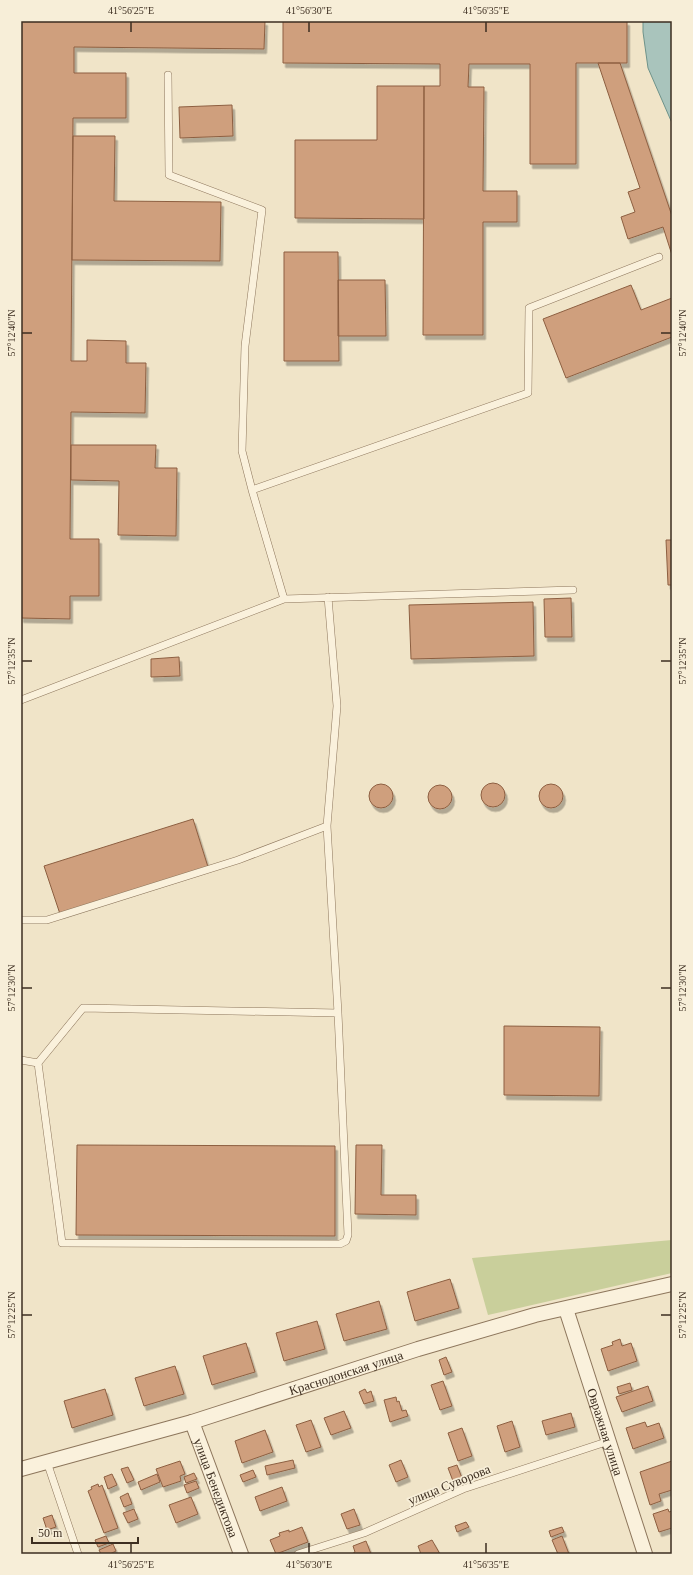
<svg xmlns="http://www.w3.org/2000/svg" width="693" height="1575" font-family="Georgia,serif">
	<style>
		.green { fill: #c9cf9b }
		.water { fill: #a9c4bc; stroke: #6f938a }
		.building { fill: #cf9f7d; stroke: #8d5f41; filter: url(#shadow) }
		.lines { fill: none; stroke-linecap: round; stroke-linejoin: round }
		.service-casing { stroke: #8d765c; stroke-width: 8 }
		.minor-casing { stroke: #8d765c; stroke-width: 16 }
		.service { stroke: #faf1dc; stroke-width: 7 }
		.minor { stroke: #faf1dc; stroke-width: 14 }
		.ticks { fill: none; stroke: #3d2e20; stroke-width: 1.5 }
		.labels { text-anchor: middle; stroke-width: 3.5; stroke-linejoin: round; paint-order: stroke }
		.street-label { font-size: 13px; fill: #3d2e20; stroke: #f7eed8 }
		.neatline { fill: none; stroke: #3d2e20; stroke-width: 1.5 }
		.ticks-label { font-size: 10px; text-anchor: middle; fill: #3d2e20 }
	</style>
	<defs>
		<filter id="shadow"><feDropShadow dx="2.5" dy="4.5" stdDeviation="0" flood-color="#0004"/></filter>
	</defs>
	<rect width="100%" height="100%" fill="#f0e4c8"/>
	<!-- green -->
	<path class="green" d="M 672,1240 L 672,1273 L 488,1315 L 472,1258 Z"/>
	<!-- water -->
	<path class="water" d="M 643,21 L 672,21 L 672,123 L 648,68 L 643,32 Z"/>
	<!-- building -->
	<path class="building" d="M 21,21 L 265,21 L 264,49 L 74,47 L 74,73 L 126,73 L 126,118 L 73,118 L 71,361 L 87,361 L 87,340 L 126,341 L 126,363 L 146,363 L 145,413 L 71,412 L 70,539 L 99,539 L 99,596 L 70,596 L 70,619 L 21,618 Z
		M 283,21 L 627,21 L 627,63 L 576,63 L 576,164 L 530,164 L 530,64 L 469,64 L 468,87 L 484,87 L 483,191 L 517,191 L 517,222 L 483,222 L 483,335 L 423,335 L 424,86 L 440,86 L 440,64 L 283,63 Z
		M 598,63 L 620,63 L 672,216 L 672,255 L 663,227 L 628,239 L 621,217 L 635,212 L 628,192 L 640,188 Z
		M 377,86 L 424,86 L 424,219 L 295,218 L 295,140 L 377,140 Z
		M 232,105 L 233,136 L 180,138 L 179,107 Z
		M 73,136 L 115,136 L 114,201 L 221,202 L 220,261 L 72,260 Z
		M 284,252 L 338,252 L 339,361 L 284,361 Z
		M 338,280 L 385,280 L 386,336 L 338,336 Z
		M 631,285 L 641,310 L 672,298 L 672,337 L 566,378 L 543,319 Z
		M 71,445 L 156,445 L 155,468 L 177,468 L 176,536 L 118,535 L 119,481 L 71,480 Z
		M 666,540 L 672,540 L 672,585 L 668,585 Z
		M 571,598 L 572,637 L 545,637 L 544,599 Z
		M 533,602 L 534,656 L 411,659 L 409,605 Z
		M 179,657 L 180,676 L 151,677 L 151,659 Z
		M481 795a12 12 0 1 1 24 0a12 12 0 1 1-24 0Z
		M539 796a12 12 0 1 1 24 0a12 12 0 1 1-24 0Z
		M369 796a12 12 0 1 1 24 0a12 12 0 1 1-24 0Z
		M428 797a12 12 0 1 1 24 0a12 12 0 1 1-24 0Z
		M 193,819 L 208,867 L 60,914 L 44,866 Z
		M 504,1026 L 600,1027 L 599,1096 L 504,1095 Z
		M 77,1145 L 335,1146 L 335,1236 L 76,1235 Z
		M 356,1145 L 382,1145 L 381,1195 L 416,1195 L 416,1215 L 355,1214 Z
		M 450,1279 L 459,1308 L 415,1321 L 407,1292 Z
		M 379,1301 L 387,1329 L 344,1341 L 336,1314 Z
		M 317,1321 L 325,1349 L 284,1361 L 276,1333 Z
		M 620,1339 L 622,1346 L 631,1343 L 637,1361 L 608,1371 L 601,1349 L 613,1345 L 612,1342 Z
		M 246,1343 L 255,1372 L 212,1385 L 203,1356 Z
		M 446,1357 L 452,1372 L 444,1375 L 439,1360 Z
		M 175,1366 L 184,1394 L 144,1406 L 135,1378 Z
		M 443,1381 L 452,1406 L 440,1410 L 431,1385 Z
		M 630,1383 L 632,1390 L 619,1394 L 617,1387 Z
		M 648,1386 L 653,1401 L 622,1412 L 616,1397 Z
		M 105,1389 L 113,1415 L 72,1428 L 64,1401 Z
		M 365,1389 L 367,1393 L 371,1391 L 374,1401 L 364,1404 L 359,1392 Z
		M 396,1397 L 397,1402 L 399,1401 L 402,1411 L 406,1410 L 408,1416 L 390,1422 L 384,1400 Z
		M 344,1411 L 351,1428 L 331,1435 L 324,1418 Z
		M 571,1413 L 575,1427 L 546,1435 L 542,1421 Z
		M 311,1420 L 321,1447 L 306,1452 L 296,1425 Z
		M 512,1421 L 520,1447 L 505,1452 L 497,1426 Z
		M 645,1422 L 647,1427 L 659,1423 L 664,1438 L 633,1449 L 626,1428 Z
		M 462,1428 L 472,1456 L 458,1461 L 448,1433 Z
		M 265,1430 L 273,1452 L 242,1463 L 235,1441 Z
		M 293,1460 L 295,1468 L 267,1475 L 265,1466 Z
		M 401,1460 L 408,1477 L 396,1482 L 389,1465 Z
		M 180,1461 L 185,1474 L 180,1476 L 181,1481 L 163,1487 L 156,1469 Z
		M 672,1461 L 672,1490 L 659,1494 L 661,1501 L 650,1505 L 640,1472 Z
		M 457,1465 L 462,1478 L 453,1481 L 448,1468 Z
		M 128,1467 L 134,1480 L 127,1483 L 121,1469 Z
		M 253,1470 L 256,1477 L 243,1482 L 240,1475 Z
		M 194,1473 L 197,1479 L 186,1483 L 184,1477 Z
		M 112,1474 L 117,1485 L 108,1489 L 104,1477 Z
		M 157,1474 L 160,1482 L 141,1490 L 138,1482 Z
		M 196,1481 L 199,1488 L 187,1493 L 184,1485 Z
		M 98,1484 L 99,1487 L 102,1485 L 118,1528 L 104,1533 L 88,1491 L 92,1489 L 91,1487 Z
		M 282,1487 L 287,1501 L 260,1511 L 255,1497 Z
		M 128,1493 L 132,1504 L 124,1507 L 120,1497 Z
		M 191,1497 L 198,1514 L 176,1523 L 169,1505 Z
		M 134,1509 L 138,1519 L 128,1523 L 123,1513 Z
		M 354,1509 L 360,1525 L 347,1529 L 341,1514 Z
		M 668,1509 L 669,1512 L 672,1511 L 672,1528 L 659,1532 L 653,1514 Z
		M 52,1515 L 56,1527 L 47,1530 L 43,1518 Z
		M 466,1522 L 469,1527 L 457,1532 L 455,1526 Z
		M 302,1527 L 308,1542 L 276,1554 L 270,1540 L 280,1536 L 279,1533 L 289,1530 L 289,1532 Z
		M 562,1527 L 564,1532 L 551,1537 L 549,1531 Z
		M 106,1536 L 109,1543 L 98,1547 L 95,1540 Z
		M 562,1536 L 569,1554 L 558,1554 L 552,1540 Z
		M 432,1540 L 440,1554 L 421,1554 L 418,1546 Z
		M 366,1541 L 371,1554 L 352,1554 L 355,1552 L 353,1546 Z
		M 113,1544 L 116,1551 L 110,1554 L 101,1554 L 99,1550 Z"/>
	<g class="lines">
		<!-- service casing -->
		<g class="service-casing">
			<path id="service" d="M 252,490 L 528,393 L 529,308 L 659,257
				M 284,599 L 573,590
				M 21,700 L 284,599 L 252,490 L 242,451 L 245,346 L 262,210 L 169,175 L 168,75
				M 21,920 L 47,920 L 238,860 L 327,826
				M 21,1060 L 38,1063 L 83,1008 L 338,1013
				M 38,1063 L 62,1243 L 340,1244 L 346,1241 L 348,1235 L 338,1013 L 327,826 L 337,706 L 328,597
				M 47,1462 L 78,1554
				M 298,1554 L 364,1533 L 463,1489 L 609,1441"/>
		</g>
		<!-- minor casing -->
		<g class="minor-casing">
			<g id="minor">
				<path id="s1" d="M 566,1309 L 645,1554"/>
				<path id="s2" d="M 192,1422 L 241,1554"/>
				<path id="s3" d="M 21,1469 L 192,1422 L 418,1349 L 535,1315 L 672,1284"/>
			</g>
		</g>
		<!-- service -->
		<use href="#service" class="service"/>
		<!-- minor -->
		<use href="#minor" class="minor"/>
	</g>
	<!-- ticks -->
	<path class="ticks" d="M 131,22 L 131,32M 309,22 L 309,32M 486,22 L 486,32M 22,333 L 32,333M 661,333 L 671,333M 22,661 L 32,661M 661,661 L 671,661M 22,988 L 32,988M 661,988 L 671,988M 22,1315 L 32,1315M 661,1315 L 671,1315M 131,1543 L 131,1553M 309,1543 L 309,1553M 486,1543 L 486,1553"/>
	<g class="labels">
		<!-- street labels -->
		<g class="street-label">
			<text dy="5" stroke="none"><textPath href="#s3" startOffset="339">Краснодонская улица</textPath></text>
			<text dy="5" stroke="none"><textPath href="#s1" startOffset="129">Овражная улица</textPath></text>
			<text transform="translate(449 1484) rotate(-22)" y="5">улица Суворова</text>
			<text dy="5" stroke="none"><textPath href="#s2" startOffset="70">улица Бенедиктова</textPath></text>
		</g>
	</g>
	<!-- border -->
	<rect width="693" height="1575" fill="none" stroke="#f7eed8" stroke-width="44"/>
	<!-- scale -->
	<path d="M32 1537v6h106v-6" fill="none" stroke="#3d2e20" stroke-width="2"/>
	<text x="38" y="1537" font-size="12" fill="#3d2e20" stroke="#f7eed8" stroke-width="3" paint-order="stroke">50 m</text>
	<rect x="22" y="22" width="649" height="1531" class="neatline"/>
	<g class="ticks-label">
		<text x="131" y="14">41°56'25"E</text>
		<text x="309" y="14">41°56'30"E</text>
		<text x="486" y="14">41°56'35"E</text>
		<text transform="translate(11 333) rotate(-90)" y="4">57°12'40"N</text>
		<text transform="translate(682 333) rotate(-90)" y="4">57°12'40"N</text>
		<text transform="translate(11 661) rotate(-90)" y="4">57°12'35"N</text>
		<text transform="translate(682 661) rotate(-90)" y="4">57°12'35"N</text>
		<text transform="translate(11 988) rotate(-90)" y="4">57°12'30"N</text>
		<text transform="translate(682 988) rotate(-90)" y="4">57°12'30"N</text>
		<text transform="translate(11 1315) rotate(-90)" y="4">57°12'25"N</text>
		<text transform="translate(682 1315) rotate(-90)" y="4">57°12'25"N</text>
		<text x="131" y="1568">41°56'25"E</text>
		<text x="309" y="1568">41°56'30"E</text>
		<text x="486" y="1568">41°56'35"E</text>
	</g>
</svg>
